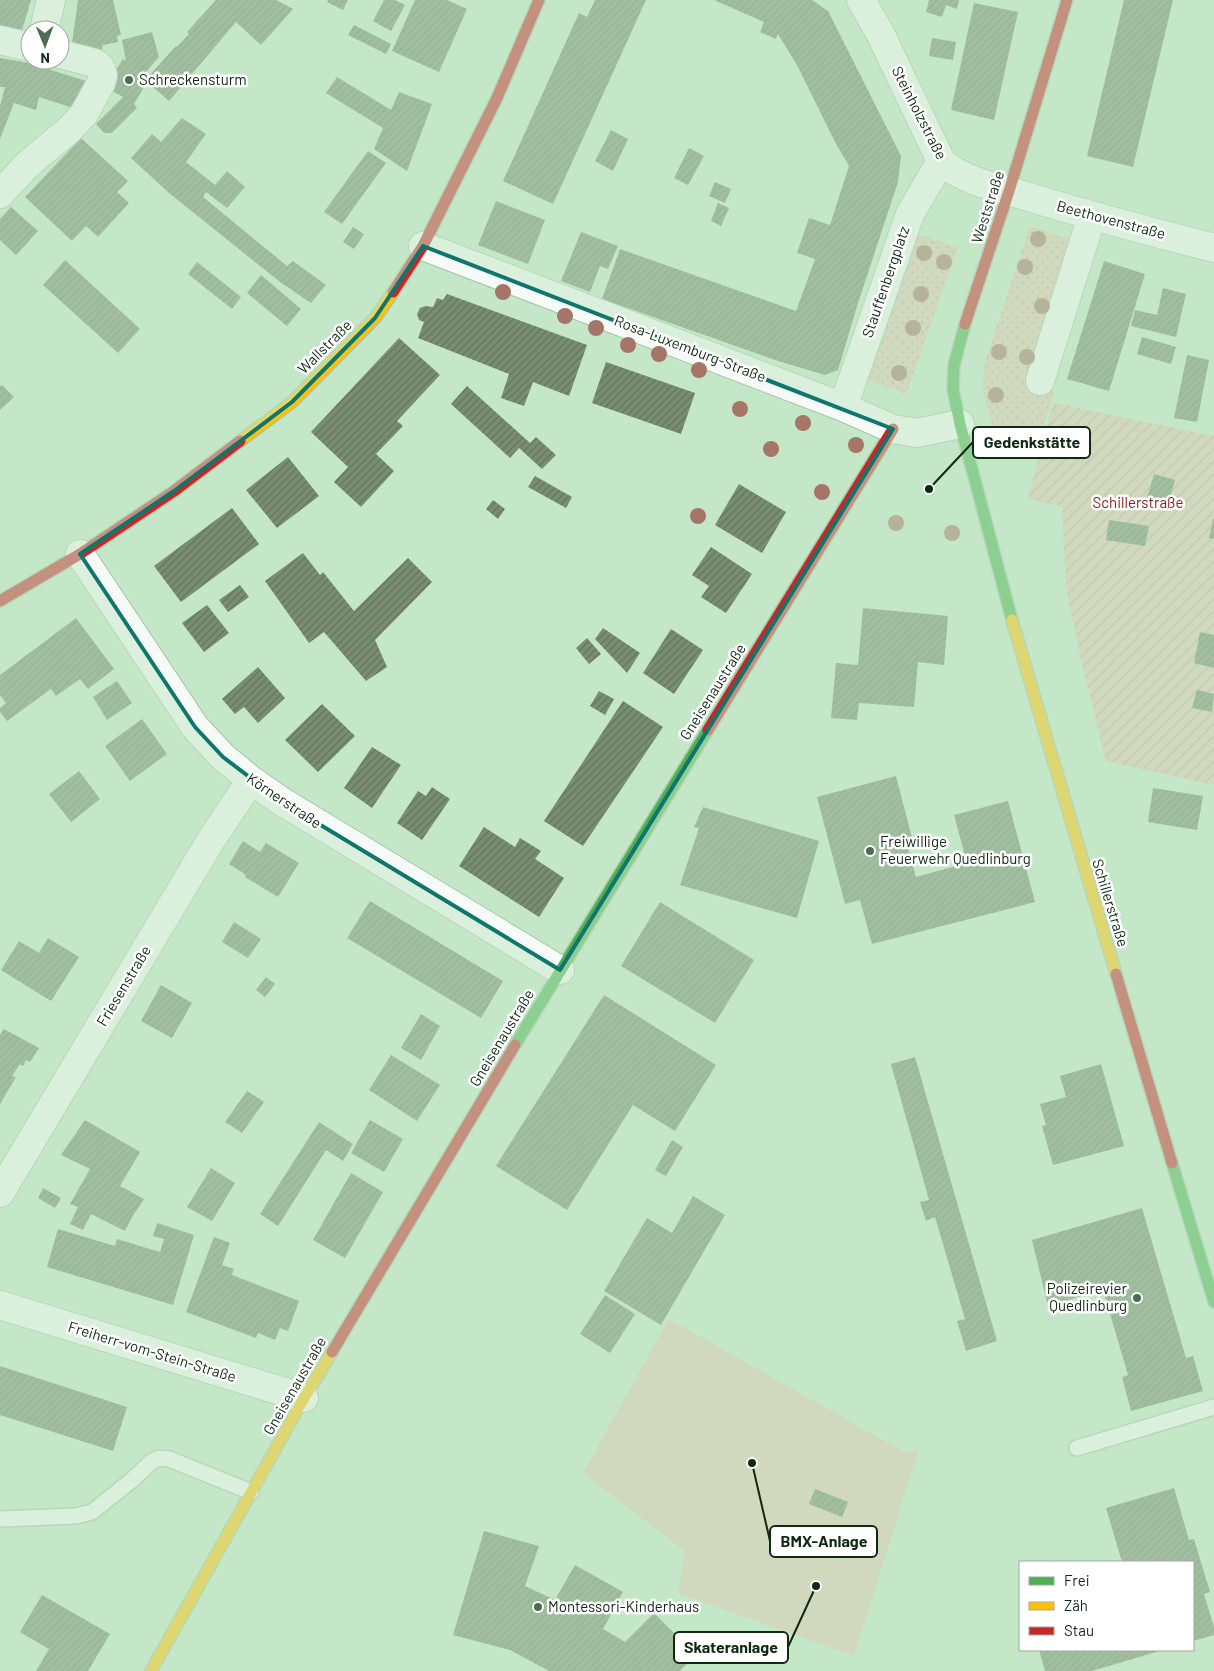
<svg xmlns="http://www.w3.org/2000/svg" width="1214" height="1671" font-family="Barlow,sans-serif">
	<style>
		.grass { fill: url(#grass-dots) }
		.park { fill: #e0c5b2 }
		.garden { fill: url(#garden-furrows) }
		.building { fill: url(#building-hatch) }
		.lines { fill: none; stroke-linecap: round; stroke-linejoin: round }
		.lane-casing { stroke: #a7c4aa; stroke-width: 18 }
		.street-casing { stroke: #a7c4aa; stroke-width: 30 }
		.fast-casing { stroke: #a7c4aa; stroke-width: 14 }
		.slow-casing { stroke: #a7c4aa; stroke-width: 14 }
		.jam-casing { stroke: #a7c4aa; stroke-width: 14 }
		.lane { stroke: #f6fbf7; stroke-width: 15 }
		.street { stroke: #f6fbf7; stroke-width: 28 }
		.fast { stroke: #4caf50; stroke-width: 11 }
		.slow { stroke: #ffc107; stroke-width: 11 }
		.jam { stroke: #c62828; stroke-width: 11 }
		.tree { fill: #a57567 }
		.marked { fill: none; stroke: #0f766e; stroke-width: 4; stroke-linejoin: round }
		.poi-dot { fill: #4e6c52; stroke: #fff; stroke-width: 2 }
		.labels { text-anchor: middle; stroke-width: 5; stroke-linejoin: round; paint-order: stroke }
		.poi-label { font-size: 15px; fill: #0f2913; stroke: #fff; text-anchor: start }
		.street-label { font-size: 15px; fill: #0f2913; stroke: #fff }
		.park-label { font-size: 15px; fill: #8d1818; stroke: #fff }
		.leader { fill: none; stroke: #0f2913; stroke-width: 2 }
		.callout-dot { fill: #0f2913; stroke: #fff; stroke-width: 2 }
		.callout { fill: #fff; stroke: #0f2913; stroke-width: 2 }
		.callout-label { font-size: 16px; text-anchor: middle; font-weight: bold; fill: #0f2913 }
	</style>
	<defs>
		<pattern id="grass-dots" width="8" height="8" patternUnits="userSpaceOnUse" patternTransform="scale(1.25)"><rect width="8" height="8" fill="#e0c5b2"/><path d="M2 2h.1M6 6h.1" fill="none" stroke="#bfa998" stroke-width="1.8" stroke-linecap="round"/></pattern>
		<pattern id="garden-furrows" width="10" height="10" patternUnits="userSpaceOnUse" patternTransform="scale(1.25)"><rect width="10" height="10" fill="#e0c5b2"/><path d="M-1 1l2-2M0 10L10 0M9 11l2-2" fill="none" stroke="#bfa998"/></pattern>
		<pattern id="building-hatch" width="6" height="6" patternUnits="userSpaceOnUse" patternTransform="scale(1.25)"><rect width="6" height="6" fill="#798e71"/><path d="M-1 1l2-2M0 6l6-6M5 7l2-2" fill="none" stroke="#62745c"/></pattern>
	</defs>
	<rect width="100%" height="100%" fill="#c3e7c7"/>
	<!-- grass -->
	<path class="grass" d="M 1030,226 L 1069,239 L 1026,381 L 1054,392 L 1039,441 L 1008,443 L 1008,436 L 995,436 L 983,390 L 984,365 Z
		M 919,234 L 958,248 L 906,394 L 867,380 Z"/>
	<!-- park -->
	<path class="park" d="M 669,1319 L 902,1451 L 918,1452 L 854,1656 L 678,1593 L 685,1551 L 583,1473 Z"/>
	<!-- garden -->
	<path class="garden" d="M 1053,403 L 1214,436 L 1214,785 L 1106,761 L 1082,664 L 1066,588 L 1062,507 L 1028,498 Z"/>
	<!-- building -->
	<path class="building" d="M 0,0 L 31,0 L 22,30 L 0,26 Z
		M 78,0 L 113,0 L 121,35 L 117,36 L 118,42 L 103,45 L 101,52 L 72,43 Z
		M 216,0 L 276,0 L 293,9 L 261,45 L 236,22 L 169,101 L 147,82 L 134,104 L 137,108 L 112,133 L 104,133 L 96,124 L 123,97 L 105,87 L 123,59 L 126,61 L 122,40 L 152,32 L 159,57 L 145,73 L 148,77 L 176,46 L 177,47 L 189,34 L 187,32 Z
		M 328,0 L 348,0 L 343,10 L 327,2 Z
		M 384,0 L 395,0 L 405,5 L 391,31 L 373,21 Z
		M 415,0 L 447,0 L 467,9 L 439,72 L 392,51 Z
		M 595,0 L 646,0 L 553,204 L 503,181 L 579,13 L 587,17 Z
		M 714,0 L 812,0 L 828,11 L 901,156 L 898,182 L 858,303 L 838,370 L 825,375 L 778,361 L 602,299 L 620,249 L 796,311 L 815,259 L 797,253 L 809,218 L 830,225 L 849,166 L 835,142 L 797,65 L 778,34 L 776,39 L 760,32 L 764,22 Z
		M 929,0 L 959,0 L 957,9 L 946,5 L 942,17 L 926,12 Z
		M 1124,0 L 1173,0 L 1133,167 L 1087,156 Z
		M 974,3 L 1018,12 L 994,120 L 951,110 Z
		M 354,25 L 391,44 L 386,54 L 348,35 Z
		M 932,38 L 956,42 L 953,60 L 929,56 Z
		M 0,58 L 29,63 L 86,81 L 73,108 L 39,97 L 36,110 L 14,103 L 0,139 L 0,106 L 5,87 L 0,87 Z
		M 337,77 L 391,110 L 399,92 L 432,104 L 407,171 L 374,149 L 383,128 L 326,93 Z
		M 182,118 L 206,134 L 186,162 L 215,185 L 227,171 L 245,187 L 227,208 L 206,192 L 203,197 L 287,266 L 293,261 L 326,285 L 311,303 L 280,282 L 169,193 L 131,158 L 152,134 L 161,142 Z
		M 611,130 L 628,139 L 613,171 L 595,161 Z
		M 81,138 L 128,181 L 117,192 L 129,203 L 98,237 L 86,226 L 72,241 L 25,197 Z
		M 689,148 L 704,156 L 688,185 L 674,178 Z
		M 368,151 L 386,163 L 342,224 L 324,212 Z
		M 715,182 L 731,189 L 725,203 L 709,196 Z
		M 496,201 L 545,220 L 528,264 L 478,245 Z
		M 718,203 L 729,208 L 721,226 L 711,221 Z
		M 11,207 L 38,231 L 16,255 L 0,240 L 0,219 Z
		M 353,227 L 364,234 L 354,249 L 343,242 Z
		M 581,232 L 618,246 L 608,269 L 600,266 L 590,292 L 561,281 Z
		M 65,260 L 140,329 L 118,353 L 43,285 Z
		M 1104,261 L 1145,274 L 1109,391 L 1067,379 Z
		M 197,262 L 241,297 L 232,309 L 188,274 Z
		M 261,275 L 301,309 L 287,326 L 247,293 Z
		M 1163,288 L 1186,294 L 1176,337 L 1131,326 L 1135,310 L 1157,315 Z
		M 447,294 L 587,345 L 569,396 L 533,382 L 524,406 L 501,398 L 509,374 L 418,338 L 424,322 L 419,320 L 417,314 L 420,308 L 425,306 L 433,307 L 437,298 L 443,300 Z
		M 1142,337 L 1176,347 L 1171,364 L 1137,354 Z
		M 399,338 L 440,375 L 397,421 L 403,426 L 376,454 L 394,471 L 361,507 L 334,482 L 348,467 L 311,432 Z
		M 1187,355 L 1209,360 L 1197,422 L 1174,418 Z
		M 606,362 L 695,393 L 681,434 L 592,403 Z
		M 2,385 L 14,397 L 0,410 L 0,386 Z
		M 467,386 L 530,443 L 536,437 L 556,455 L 542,469 L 519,448 L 510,458 L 451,404 Z
		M 288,457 L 319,496 L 277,528 L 246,490 Z
		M 1154,474 L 1175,480 L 1168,504 L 1147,498 Z
		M 535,476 L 572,497 L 566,508 L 528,487 Z
		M 739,484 L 786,512 L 762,553 L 715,525 Z
		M 493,500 L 505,509 L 498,519 L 486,509 Z
		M 232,508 L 259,544 L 181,602 L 154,566 Z
		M 1213,519 L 1214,519 L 1214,539 L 1209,538 Z
		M 1109,520 L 1149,526 L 1145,546 L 1106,540 Z
		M 711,547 L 752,574 L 726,613 L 701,597 L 709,586 L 692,575 Z
		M 303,553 L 320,575 L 323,572 L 354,611 L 408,558 L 432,582 L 375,640 L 387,667 L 366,681 L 324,632 L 309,643 L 265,581 Z
		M 240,585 L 249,597 L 228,612 L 219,600 Z
		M 207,605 L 229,633 L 204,652 L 182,623 Z
		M 863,608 L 948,616 L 944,665 L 918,662 L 914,707 L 859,703 L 857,720 L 831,718 L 836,663 L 858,665 Z
		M 76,618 L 114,669 L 88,689 L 80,679 L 56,696 L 51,689 L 7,721 L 0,712 L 0,708 L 6,703 L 0,695 L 0,675 Z
		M 603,628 L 640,653 L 627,673 L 595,639 Z
		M 671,629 L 703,650 L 674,694 L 643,673 Z
		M 1200,632 L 1214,635 L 1214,668 L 1194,663 Z
		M 587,638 L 601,654 L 589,664 L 576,648 Z
		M 258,667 L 285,698 L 258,723 L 244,707 L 235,714 L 222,699 Z
		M 117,681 L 132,703 L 107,720 L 93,697 Z
		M 1197,690 L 1214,694 L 1212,712 L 1192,708 Z
		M 599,691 L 614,699 L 605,715 L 590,706 Z
		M 623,701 L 663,727 L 583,846 L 544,821 Z
		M 322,704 L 355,736 L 318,772 L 285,740 Z
		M 142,719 L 167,754 L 130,781 L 105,746 Z
		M 372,747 L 401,765 L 372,808 L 344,788 Z
		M 79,771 L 100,799 L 71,822 L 49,794 Z
		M 896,776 L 912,838 L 906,840 L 916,877 L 967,863 L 954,815 L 1008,801 L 1035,902 L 872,944 L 860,900 L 845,904 L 817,797 Z
		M 432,787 L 450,799 L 422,840 L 397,823 L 418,791 L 426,796 Z
		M 1153,788 L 1203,796 L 1197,830 L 1148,822 Z
		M 703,807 L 819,841 L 797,918 L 680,885 L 699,828 L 694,827 Z
		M 484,827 L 515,847 L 520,838 L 541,851 L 535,859 L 564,878 L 539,917 L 459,866 Z
		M 243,841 L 260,852 L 266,843 L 299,863 L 278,897 L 245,877 L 246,875 L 229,864 Z
		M 370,901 L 503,981 L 481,1018 L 347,938 Z
		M 660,902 L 754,960 L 715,1023 L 621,966 Z
		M 234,922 L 261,939 L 248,958 L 222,942 Z
		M 48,938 L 79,957 L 51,1001 L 1,970 L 19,941 L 39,953 Z
		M 266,977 L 275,984 L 265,997 L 256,990 Z
		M 161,985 L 192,1003 L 172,1038 L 141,1021 Z
		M 604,995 L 716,1065 L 675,1131 L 633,1105 L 567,1210 L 496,1166 Z
		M 421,1014 L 440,1026 L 421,1060 L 401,1048 Z
		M 4,1029 L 39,1048 L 30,1062 L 26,1060 L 23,1066 L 20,1064 L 12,1076 L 16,1077 L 0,1104 L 0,1035 Z
		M 391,1055 L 440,1085 L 417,1121 L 369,1090 Z
		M 915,1057 L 997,1341 L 966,1351 L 957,1321 L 965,1319 L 935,1217 L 926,1221 L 920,1202 L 929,1200 L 891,1064 Z
		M 1101,1064 L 1124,1146 L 1053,1165 L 1042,1126 L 1046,1125 L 1040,1104 L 1066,1097 L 1060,1076 Z
		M 247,1091 L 264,1102 L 242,1133 L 225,1122 Z
		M 85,1120 L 140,1152 L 120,1186 L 144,1199 L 132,1217 L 125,1231 L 91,1214 L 83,1230 L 70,1224 L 78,1207 L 70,1204 L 90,1169 L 61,1155 Z
		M 370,1120 L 403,1139 L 384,1172 L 351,1153 Z
		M 319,1122 L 353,1144 L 343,1161 L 326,1150 L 278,1226 L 260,1214 Z
		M 672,1140 L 683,1147 L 666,1176 L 655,1170 Z
		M 211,1168 L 235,1183 L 212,1221 L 187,1207 Z
		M 351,1173 L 383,1192 L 345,1258 L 313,1240 Z
		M 43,1188 L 61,1198 L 55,1208 L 38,1198 Z
		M 693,1196 L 725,1215 L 661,1325 L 604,1291 L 647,1218 L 672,1233 Z
		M 1142,1208 L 1186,1358 L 1193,1356 L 1203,1391 L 1131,1411 L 1122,1377 L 1128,1375 L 1103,1290 L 1048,1306 L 1032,1240 Z
		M 157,1223 L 194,1235 L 173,1305 L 47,1267 L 58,1229 L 115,1246 L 117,1239 L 160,1252 L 164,1239 L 153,1236 Z
		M 214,1237 L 230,1243 L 222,1265 L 234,1269 L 232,1275 L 299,1301 L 288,1331 L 280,1328 L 275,1340 L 258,1333 L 256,1338 L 186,1312 Z
		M 605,1295 L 635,1314 L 610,1353 L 580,1334 Z
		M 0,1366 L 127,1407 L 113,1451 L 0,1415 Z
		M 1174,1488 L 1189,1540 L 1194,1539 L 1210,1592 L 1204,1594 L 1214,1627 L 1214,1635 L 1193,1641 L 1193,1562 L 1122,1562 L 1106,1508 Z
		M 815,1489 L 848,1502 L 842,1517 L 809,1504 Z
		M 484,1531 L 539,1546 L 525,1586 L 555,1600 L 575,1565 L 623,1592 L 603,1629 L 625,1642 L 654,1613 L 696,1655 L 680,1671 L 549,1671 L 510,1650 L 453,1635 Z
		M 42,1595 L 110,1634 L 88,1671 L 36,1671 L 49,1649 L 20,1632 Z
		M 1039,1650 L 1163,1650 L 1092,1671 L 1045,1671 Z"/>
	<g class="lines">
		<!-- lane casing -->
		<g class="lane-casing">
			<path id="lane" d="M 1077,1448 L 1214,1407
				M 0,1519 L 76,1516 L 92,1512 L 132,1480 L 151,1462 L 159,1458 L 169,1459 L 251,1492"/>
		</g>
		<!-- street casing -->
		<g class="street-casing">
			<path id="street" d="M 861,0 L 880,33 L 941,161 C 964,182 999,188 1029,197 C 1090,216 1152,232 1214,248
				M 44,30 L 51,0
				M 0,40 L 30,47
				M 0,194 L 28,164 L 70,129 L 84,114 L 101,83 L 103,75 L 100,67 L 95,63 L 60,54
				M 423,246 L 843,407 L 893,429 L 917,433 L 960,424
				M 1040,381 L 1092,216
				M 843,407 L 910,214 L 941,161
				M 80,554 L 195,727 L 223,757 L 251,780 L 281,801 L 560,970
				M 0,1193 L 211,840 L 251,780
				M 0,1305 L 304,1398"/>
		</g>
		<!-- fast casing -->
		<g class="fast-casing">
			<path id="fast" d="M 965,324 L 954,365 L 953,389 L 960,424 L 1012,620
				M 515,1045 L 708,730
				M 1172,1163 L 1214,1302"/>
		</g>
		<!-- slow casing -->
		<g class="slow-casing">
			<path id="slow" d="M 240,441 L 292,402 L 375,318 L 393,292
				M 1012,620 L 1116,974
				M 151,1671 L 304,1398 L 332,1352"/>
		</g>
		<!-- jam casing -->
		<g class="jam-casing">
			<path id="jam" d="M 393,292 L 423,246 L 497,98 L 539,0
				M 965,324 L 1009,191 L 1067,0
				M 0,601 L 80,554 L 174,491 L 240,441
				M 708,730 L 893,429
				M 1116,974 L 1172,1163
				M 332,1352 L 515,1045"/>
		</g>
		<!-- lane -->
		<use href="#lane" class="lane"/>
		<!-- street -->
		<use href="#street" class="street"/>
		<!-- fast -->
		<use href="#fast" class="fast"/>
		<!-- slow -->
		<use href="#slow" class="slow"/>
		<!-- jam -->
		<use href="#jam" class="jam"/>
	</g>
	<!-- trees -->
	<g class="tree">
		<circle cx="1038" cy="239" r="8"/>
		<circle cx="924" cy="253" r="8"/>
		<circle cx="944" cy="262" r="8"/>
		<circle cx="1025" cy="267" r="8"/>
		<circle cx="503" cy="292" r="8"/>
		<circle cx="921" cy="294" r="8"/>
		<circle cx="1042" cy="306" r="8"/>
		<circle cx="565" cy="316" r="8"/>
		<circle cx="596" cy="328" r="8"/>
		<circle cx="913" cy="328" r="8"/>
		<circle cx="628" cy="345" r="8"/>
		<circle cx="999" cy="352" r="8"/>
		<circle cx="659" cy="354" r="8"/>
		<circle cx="1027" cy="357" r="8"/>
		<circle cx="699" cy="370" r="8"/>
		<circle cx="899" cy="373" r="8"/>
		<circle cx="996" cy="395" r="8"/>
		<circle cx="740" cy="409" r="8"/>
		<circle cx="803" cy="423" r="8"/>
		<circle cx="856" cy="445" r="8"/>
		<circle cx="771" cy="449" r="8"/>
		<circle cx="822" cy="492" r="8"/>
		<circle cx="698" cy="516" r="8"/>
		<circle cx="896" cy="523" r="8"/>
		<circle cx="952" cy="533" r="8"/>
	</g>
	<!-- marked area -->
	<path d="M0 0H1214V1671H0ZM 423,246 L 893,429 L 560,970 L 281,801 L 223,757 L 195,727 L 80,554 L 174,491 L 292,402 L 375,318 Z" fill="#c3e7c7" fill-opacity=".55" fill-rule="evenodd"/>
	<path class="marked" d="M 423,246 L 893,429 L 560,970 L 281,801 L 223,757 L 195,727 L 80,554 L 174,491 L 292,402 L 375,318 Z"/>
	<!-- markers -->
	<g class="poi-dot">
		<circle cx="129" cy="80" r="5"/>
		<circle cx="870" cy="851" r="5"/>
		<circle cx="1137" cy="1298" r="5"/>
		<circle cx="538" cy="1607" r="5"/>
	</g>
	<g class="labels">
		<!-- poi labels -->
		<g class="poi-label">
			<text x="139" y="85">Schreckensturm</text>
			<text x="880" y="847">Freiwillige<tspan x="880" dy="17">Feuerwehr Quedlinburg</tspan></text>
			<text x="1127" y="1294" text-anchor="end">Polizeirevier<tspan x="1127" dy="17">Quedlinburg</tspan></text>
			<text x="548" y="1612">Montessori-Kinderhaus</text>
		</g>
		<!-- street labels -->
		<g class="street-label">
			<text transform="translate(919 113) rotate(63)" y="5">Steinholzstraße</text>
			<text transform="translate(988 207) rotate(-72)" y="5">Weststraße</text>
			<text transform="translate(1111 220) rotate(15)" y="5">Beethovenstraße</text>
			<text transform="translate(886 282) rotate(-71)" y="5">Stauffenbergplatz</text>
			<text transform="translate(325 347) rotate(-45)" y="5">Wallstraße</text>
			<text transform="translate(690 349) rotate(21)" y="5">Rosa-Luxemburg-Straße</text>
			<text transform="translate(713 692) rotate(-58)" y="5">Gneisenaustraße</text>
			<text transform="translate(284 801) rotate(34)" y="5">Körnerstraße</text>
			<text transform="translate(1110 903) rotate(73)" y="5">Schillerstraße</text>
			<text transform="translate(124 986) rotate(-59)" y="5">Friesenstraße</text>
			<text transform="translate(502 1038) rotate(-59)" y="5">Gneisenaustraße</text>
			<text transform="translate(152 1352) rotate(17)" y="5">Freiherr-vom-Stein-Straße</text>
			<text transform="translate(295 1386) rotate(-60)" y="5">Gneisenaustraße</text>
		</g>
		<!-- park labels -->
		<g class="park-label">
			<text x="1138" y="508">Schillerstraße</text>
		</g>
	</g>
	<!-- callouts -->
	<path class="leader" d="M929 489L973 442M752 1463L770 1541M816 1586L788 1647"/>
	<g class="callout-dot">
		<circle cx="929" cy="489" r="5"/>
		<circle cx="752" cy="1463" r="5"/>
		<circle cx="816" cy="1586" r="5"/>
	</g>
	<g class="callout">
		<rect x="973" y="427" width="117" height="31" rx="5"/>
		<rect x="770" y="1526" width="107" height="31" rx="5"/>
		<rect x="674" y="1632" width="114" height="31" rx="5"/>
	</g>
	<g class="callout-label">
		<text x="1032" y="448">Gedenkstätte</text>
		<text x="824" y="1547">BMX-Anlage</text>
		<text x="731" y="1653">Skateranlage</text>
	</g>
	<!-- legend -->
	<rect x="1019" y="1561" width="175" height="90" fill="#ffffff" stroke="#9fa9a1"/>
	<rect x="1029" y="1577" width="25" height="8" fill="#4caf50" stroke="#9fa9a1"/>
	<text x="1064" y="1586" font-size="15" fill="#0f2913">Frei</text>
	<rect x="1029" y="1602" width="25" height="8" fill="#ffc107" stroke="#9fa9a1"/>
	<text x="1064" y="1611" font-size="15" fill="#0f2913">Zäh</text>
	<rect x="1029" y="1627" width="25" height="8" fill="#c62828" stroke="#9fa9a1"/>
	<text x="1064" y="1636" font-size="15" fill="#0f2913">Stau</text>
	<!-- north arrow -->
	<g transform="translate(45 45) rotate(179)"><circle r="24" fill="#ffffff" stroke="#9fa9a1"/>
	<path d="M0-4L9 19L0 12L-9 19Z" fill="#4e6c52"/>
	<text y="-8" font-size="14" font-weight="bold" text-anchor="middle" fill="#0f2913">N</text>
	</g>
</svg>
